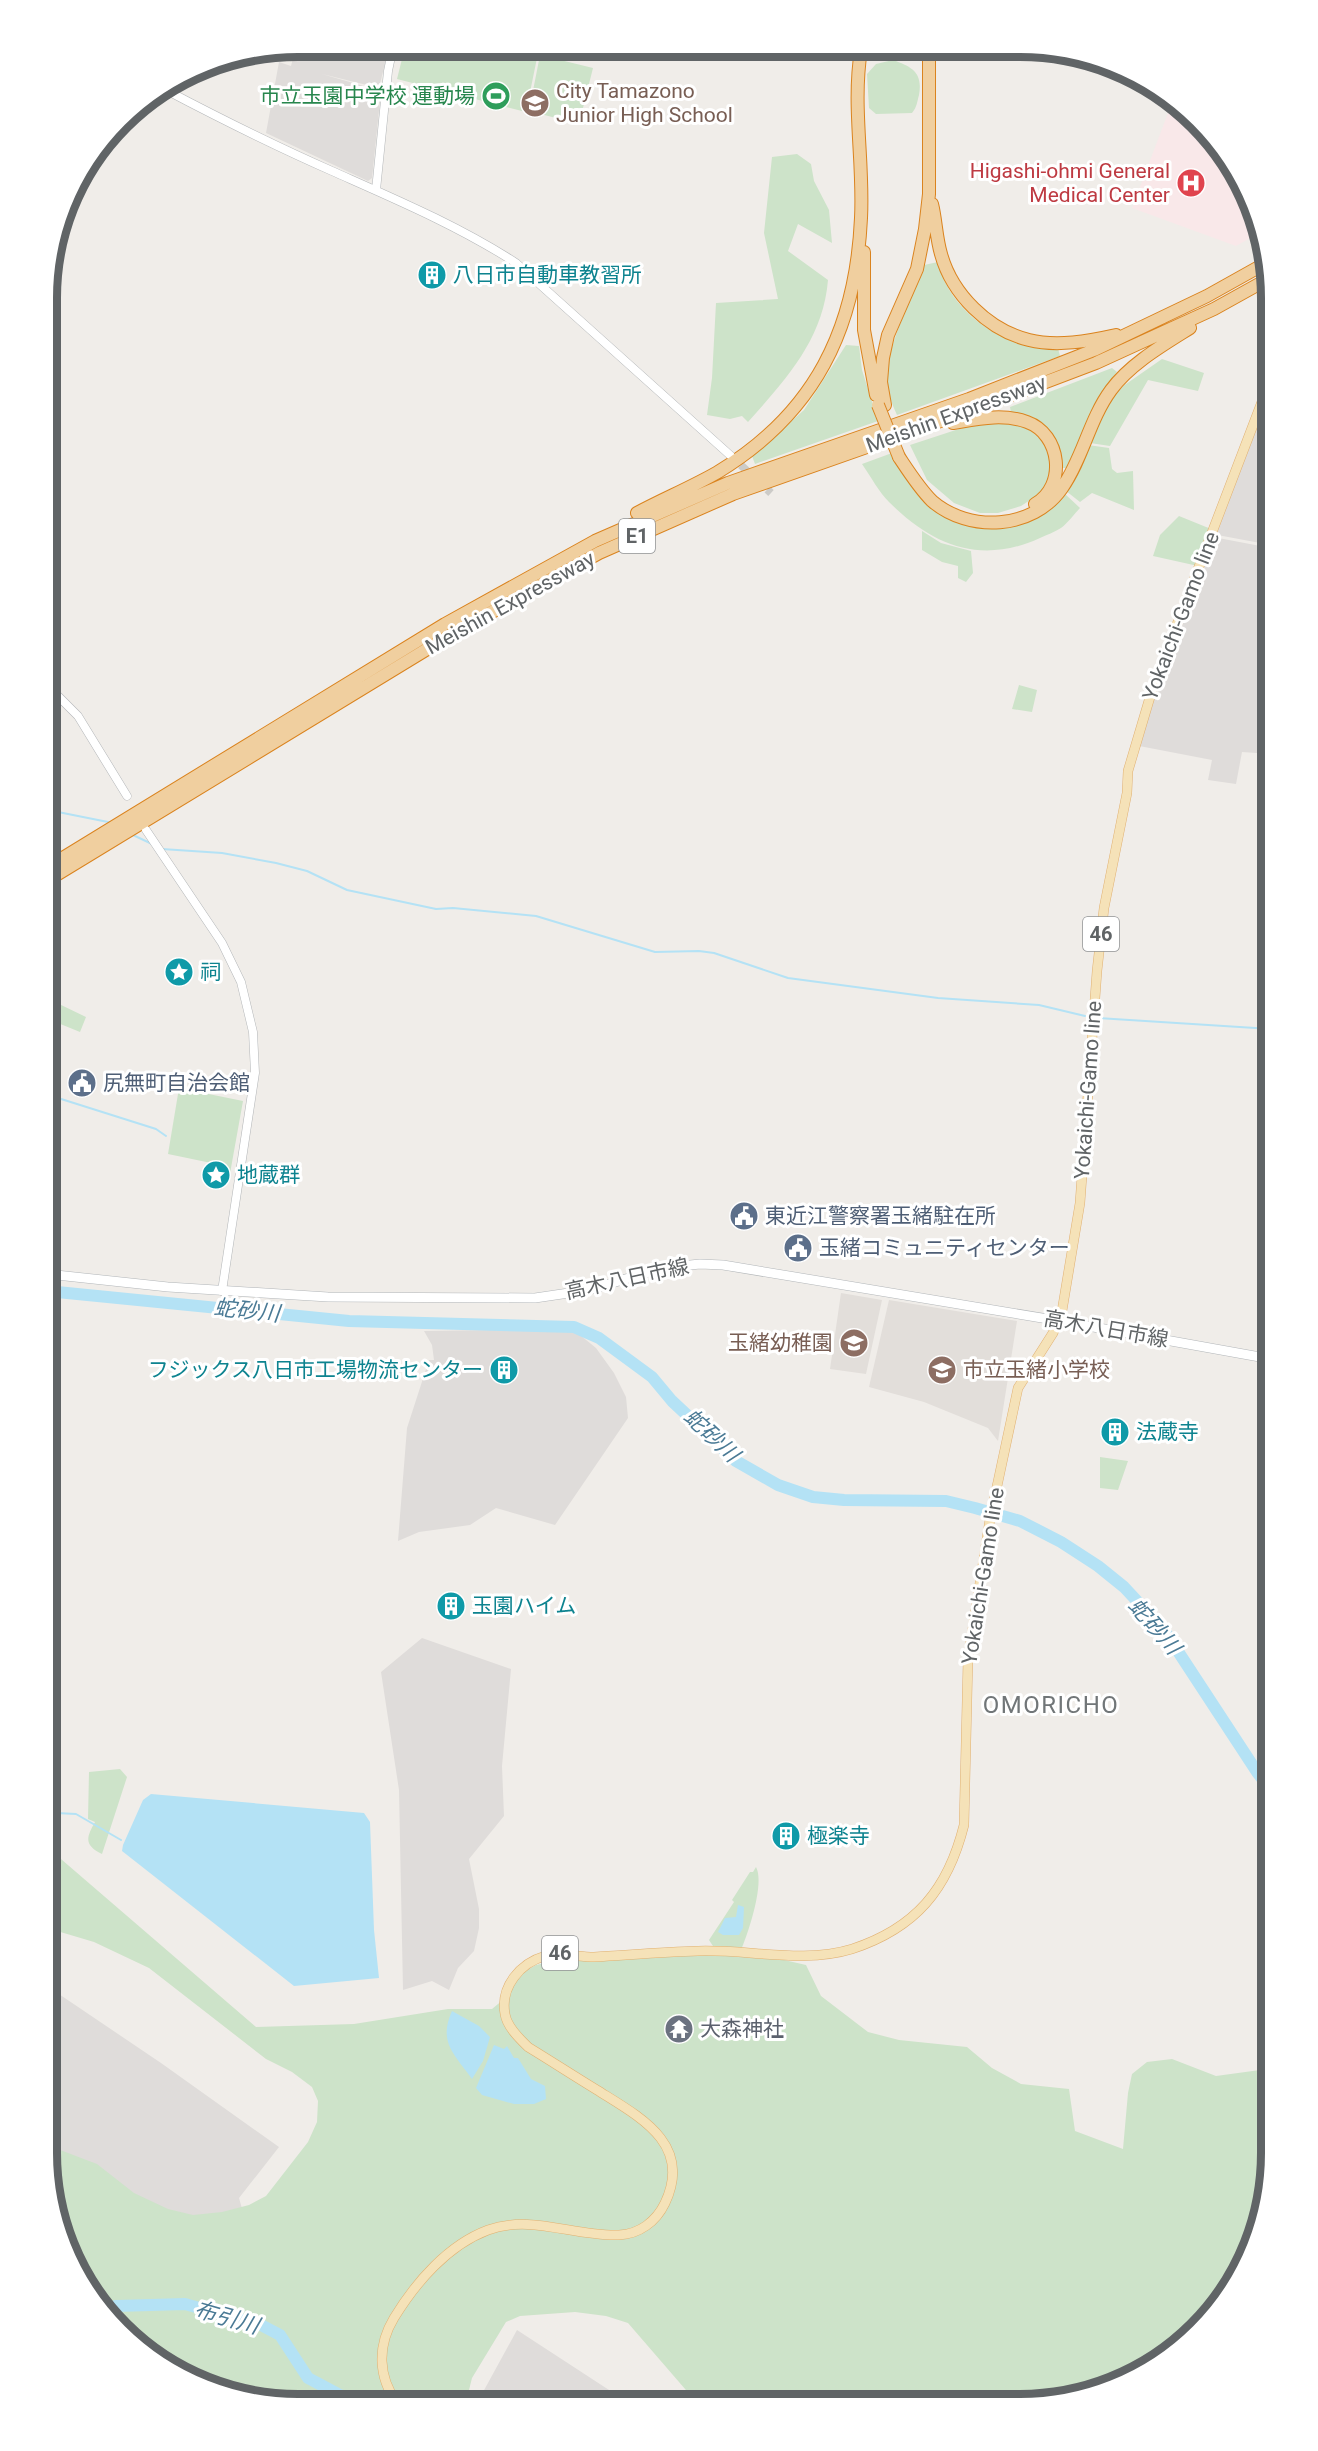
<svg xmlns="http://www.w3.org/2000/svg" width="1318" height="2451" font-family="Roboto,'Noto Sans JP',sans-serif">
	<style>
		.industrial { fill: #dfdcda }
		.education { fill: #e2deda }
		.medical { fill: #f9e8e9 }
		.green { fill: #cde3c9 }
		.water { fill: #b4e2f5 }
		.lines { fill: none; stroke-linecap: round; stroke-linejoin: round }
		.stream { stroke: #b4e2f5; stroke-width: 2 }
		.river { stroke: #b4e2f5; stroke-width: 12 }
		.tertiary-tunnel { stroke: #cccbc8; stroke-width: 8; stroke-dasharray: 8 4; stroke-linecap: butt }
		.tertiary-casing { stroke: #b3b6b8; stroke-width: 9 }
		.secondary-casing { stroke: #b2b6b9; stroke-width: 10 }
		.primary-casing { stroke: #e0b071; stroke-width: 10 }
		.motorway-casing { stroke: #da831e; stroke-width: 14 }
		.tertiary { stroke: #fff; stroke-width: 8 }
		.secondary { stroke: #fff; stroke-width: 9 }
		.primary { stroke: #f5e2b8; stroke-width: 9 }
		.motorway { stroke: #f0cf9f; stroke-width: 12 }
		.motorway-bridge-casing { stroke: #da831e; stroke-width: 14; stroke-linecap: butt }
		.motorway-bridge { stroke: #f0cf9f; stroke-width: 12 }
		.labels { text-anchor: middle; stroke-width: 6; stroke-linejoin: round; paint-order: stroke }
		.shield { fill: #fff; stroke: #909294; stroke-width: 1.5 }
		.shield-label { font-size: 20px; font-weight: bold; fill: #606466 }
		.education-label { font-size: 21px; fill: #785e54; stroke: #fff; text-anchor: start }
		.leisure-label { font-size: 21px; fill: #27864d; stroke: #fff; text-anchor: end }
		.health-label { font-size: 21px; fill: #be3a42; stroke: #fff; text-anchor: end }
		.culture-label { font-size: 21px; fill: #0d838f; stroke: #fff; text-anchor: start }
		.street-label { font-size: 21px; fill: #606466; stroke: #fff }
		.service-label { font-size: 21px; fill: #4e5e75; stroke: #fff; text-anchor: start }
		.worship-label { font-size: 21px; fill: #5b616d; stroke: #fff; text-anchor: start }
		.water-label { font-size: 22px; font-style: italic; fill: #4a7a95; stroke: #fff }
		.quarter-label { font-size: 24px; letter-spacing: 1.5px; fill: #717678; stroke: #fff }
		.rim { fill: none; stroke: #606466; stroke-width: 8 }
	</style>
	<rect width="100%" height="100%" fill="#f0ede9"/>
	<!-- industrial -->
	<path class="industrial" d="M 296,47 L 389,47 L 379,88 L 322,74 L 381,91 L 372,178 L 368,181 L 266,133 L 279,62 L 291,66 Z
		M 1271,374 L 1271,545 L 1212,534 Z
		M 1213,537 L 1271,548 L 1271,754 L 1242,752 L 1236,784 L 1208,780 L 1212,760 L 1134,745 Z
		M 565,1329 L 580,1335 L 596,1348 L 614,1373 L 626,1397 L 628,1418 L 555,1525 L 496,1508 L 470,1525 L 419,1532 L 398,1541 L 407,1428 L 429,1360 L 434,1360 L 432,1345 L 424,1331 Z
		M 422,1638 L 511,1669 L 502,1766 L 504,1816 L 469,1859 L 479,1909 L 479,1928 L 474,1951 L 458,1968 L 449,1990 L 432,1981 L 403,1990 L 399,1790 L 381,1672 Z
		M 47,1986 L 161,2063 L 279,2147 L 239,2198 L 251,2240 L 237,2284 L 47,2153 Z
		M 517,2330 L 629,2403 L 477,2403 Z"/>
	<!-- education -->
	<path class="education" d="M 841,1293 L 882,1300 L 866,1374 L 830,1369 Z
		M 889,1300 L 1017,1321 L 998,1441 L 988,1428 L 924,1402 L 869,1387 Z"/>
	<!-- medical -->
	<path class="medical" d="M 1173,100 L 1186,109 L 1229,158 L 1258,217 L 1261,232 L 1236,246 L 1132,208 Z"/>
	<!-- green -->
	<path class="green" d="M 405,47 L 527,48 L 528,51 L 538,53 L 526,112 L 397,79 Z
		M 540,55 L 593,68 L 579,124 L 529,111 Z
		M 893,60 C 912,67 923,72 919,95 C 917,102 917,107 912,113 L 876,114 L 869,108 L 867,74 L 876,64 Z
		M 797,154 L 811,164 L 814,181 L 829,210 L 832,243 L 798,224 L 788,251 L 828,280 C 823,340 786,379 748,422 L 742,416 L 730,419 L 707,415 L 712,378 L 716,303 L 778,299 L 764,233 L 772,157 Z
		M 938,262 C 944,293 974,325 1003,336 C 1020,343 1041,344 1058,348 L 1060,356 L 897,415 C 892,404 887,392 887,379 C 888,340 912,301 924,265 Z
		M 846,345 L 859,346 L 862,370 L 878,421 L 755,464 L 752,456 L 804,410 Z
		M 1162,359 L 1204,373 L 1198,391 L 1148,380 L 1110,446 L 1090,443 L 1103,412 L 1116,391 Z
		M 1112,368 L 1117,372 L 1100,396 L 1069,468 L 1063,468 C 1062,431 1040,426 1011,413 L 1010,407 Z
		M 1010,423 L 1030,430 L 1044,442 L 1052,460 L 1050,475 L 1041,493 L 1021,506 L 998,513 L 980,513 L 954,503 L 927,480 L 910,445 L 974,424 Z
		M 1088,445 L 1109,448 L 1112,469 L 1117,473 L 1133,471 L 1134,510 L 1092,493 L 1080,502 L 1066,491 Z
		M 892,453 L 927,499 L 993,527 L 1021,524 L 1042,514 L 1064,493 L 1080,508 C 1074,514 1068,523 1061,528 C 1055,532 1046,535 1040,538 C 981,565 933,546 889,502 C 879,492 871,477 862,464 Z
		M 1179,516 L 1211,529 L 1198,566 L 1153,556 L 1160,535 Z
		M 922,531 L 941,543 L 971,551 L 973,573 L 966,582 L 958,578 L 958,566 L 942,562 L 922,550 Z
		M 1019,685 L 1037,690 L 1032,712 L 1012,709 Z
		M 59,1004 L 86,1017 L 80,1032 L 53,1021 Z
		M 179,1088 L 243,1101 L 229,1179 L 213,1178 L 216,1164 L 168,1154 Z
		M 1100,1457 L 1128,1461 L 1118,1490 L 1100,1488 Z
		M 120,1769 L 127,1777 L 102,1854 C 84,1845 86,1838 95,1822 L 88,1819 L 89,1772 Z
		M 47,1847 L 256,2027 L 354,2024 L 448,2009 L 492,2009 L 510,1994 L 515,1981 L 524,1972 L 536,1965 L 562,1959 L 620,1959 L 699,1951 L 771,1957 L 806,1965 L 821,1996 L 868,2032 L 899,2040 L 967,2047 L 992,2068 L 1021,2084 L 1069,2089 L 1075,2131 L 1123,2149 L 1128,2093 L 1132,2074 L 1147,2062 L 1172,2059 L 1216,2076 L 1260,2070 L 1271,2058 L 1271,2170 L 1252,2249 L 1219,2306 L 1160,2362 L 1101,2391 L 1020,2404 L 698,2404 L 628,2323 L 606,2316 L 575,2312 L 520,2316 L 506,2322 L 472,2378 L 469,2390 L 470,2403 L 265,2402 L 187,2379 L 132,2342 L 89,2293 L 60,2234 L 47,2145 L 97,2164 L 134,2193 L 168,2209 L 193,2215 L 222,2212 L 249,2205 L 266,2196 L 308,2142 L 317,2122 L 318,2101 L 312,2087 L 292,2072 L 266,2059 L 149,1968 L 94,1942 L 47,1928 Z
		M 756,1867 C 765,1883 748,1934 741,1950 L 715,1949 L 709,1940 L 734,1902 L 732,1900 L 750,1872 L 753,1872 Z"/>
	<!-- water -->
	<path class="water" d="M 151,1794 L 364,1813 L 370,1822 L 374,1930 L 379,1978 L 294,1986 L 122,1851 L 123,1845 L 143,1800 Z
		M 738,1905 L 744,1907 L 743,1928 L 739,1935 L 723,1935 L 718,1932 L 725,1918 L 736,1917 Z
		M 452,2011 L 479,2026 L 490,2037 L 483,2061 L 472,2079 C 454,2054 438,2042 452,2011 Z
		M 494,2045 L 504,2049 L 507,2046 L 514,2058 L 518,2058 L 531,2079 L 545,2086 L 546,2099 L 534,2104 L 514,2104 L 482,2095 L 476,2088 Z"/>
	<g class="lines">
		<!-- stream -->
		<path class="stream" d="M 48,810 L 113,823
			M 133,835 L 152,844
			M 162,849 L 222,853 L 276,863 L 307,871 L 347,890 L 436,909 L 453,908 L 536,916 L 655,952 L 699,951 L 714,953 L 788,978 L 938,998 L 1039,1005 L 1085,1016
			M 1098,1018 L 1271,1029
			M 48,1101 L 58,1098 L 156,1129 L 166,1136
			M 47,1808 L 56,1813 L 76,1814 L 121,1840"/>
		<!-- river -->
		<path class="river" d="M 47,1291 L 349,1321 L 574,1327 L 599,1338 L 652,1377 L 672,1401 L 736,1461 L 778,1485 L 813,1497 L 844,1500 L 946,1501 L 975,1508 L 1020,1521 L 1061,1542 L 1098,1566 L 1124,1587 L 1164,1630 L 1257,1772 L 1271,1790
			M 104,2310 L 116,2306 L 185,2304 L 261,2325 L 280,2335 L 308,2378 L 355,2403"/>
		<!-- tertiary-tunnel -->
		<path class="tertiary-tunnel" d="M 732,457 L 771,493"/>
		<!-- tertiary casing -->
		<g class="tertiary-casing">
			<path id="tertiary" d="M 164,89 C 219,118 275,146 332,171 C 395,199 459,226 516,263 L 731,456
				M 376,190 L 388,71 L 393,47
				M 48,686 L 78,716 L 127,796
				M 146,830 L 222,943 L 241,982 L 253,1032 L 255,1073 L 222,1291"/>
		</g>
		<!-- secondary casing -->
		<g class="secondary-casing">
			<path id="secondary" d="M 47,1274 L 168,1287 L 328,1297 L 535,1298 L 589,1290 L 662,1268 L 700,1264 L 723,1265 L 1060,1321 L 1271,1359"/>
		</g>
		<!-- primary casing -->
		<g class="primary-casing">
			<path id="primary" d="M 397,2403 C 378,2377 377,2346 394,2318 C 416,2282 448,2245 488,2230 C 531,2214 575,2237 619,2235 C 639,2234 656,2222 665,2203 C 693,2144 640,2117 597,2090 C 574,2076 551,2061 528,2047 C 520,2039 507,2027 505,2014 C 500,1987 520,1963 545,1956 C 562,1952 577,1957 594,1957 C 629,1955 663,1952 698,1951 C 747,1949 804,1964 852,1949 C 916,1928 948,1889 964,1825 L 968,1659 L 990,1519 L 1018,1388 L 1053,1333 L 1062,1311 L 1080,1203 L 1097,971 L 1104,908 L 1127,793 L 1128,771 L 1153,687 L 1271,378"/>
		</g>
		<!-- motorway casing -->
		<g class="motorway-casing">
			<path id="motorway" d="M 932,204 C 936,220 936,237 941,254 C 952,294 988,330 1029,340 C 1057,347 1089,341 1116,335
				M 864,252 L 864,330 L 876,395
				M 885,405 L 881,382 L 883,358 L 888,335 L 917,269 L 925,229 L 929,194 L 929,50
				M 953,423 C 977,419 1003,413 1027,422 C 1061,434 1067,486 1035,504
				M 899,457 C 909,472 919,488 932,501 C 969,533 1033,530 1062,488 C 1083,458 1089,420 1111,390 C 1130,364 1163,345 1190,328
				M 637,513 C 663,499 692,487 718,472 C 815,413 856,329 861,218 C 864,162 852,106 861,50
				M 48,867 L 445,624 L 595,541 L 728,483 L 969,399 L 1094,350 L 1207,296 L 1266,263
				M 48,880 L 452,634 L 599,553 L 733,494 L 972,410 L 1096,363 L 1214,309 L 1268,279"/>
		</g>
		<!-- tertiary -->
		<use href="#tertiary" class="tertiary"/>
		<!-- secondary -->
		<use href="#secondary" class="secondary"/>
		<!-- primary -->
		<use href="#primary" class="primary"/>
		<!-- motorway -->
		<use href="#motorway" class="motorway"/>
		<!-- motorway-bridge casing -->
		<g class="motorway-bridge-casing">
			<path id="motorway-bridge" d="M 878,405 L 899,457"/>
		</g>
		<!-- motorway-bridge -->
		<use href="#motorway-bridge" class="motorway-bridge"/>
	</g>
	<!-- icons -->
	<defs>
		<g id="stadium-disc" transform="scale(1.5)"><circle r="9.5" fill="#2e9e5b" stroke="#fff"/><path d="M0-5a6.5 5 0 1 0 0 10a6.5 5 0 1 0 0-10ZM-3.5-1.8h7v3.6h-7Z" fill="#fff"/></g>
		<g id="school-disc" transform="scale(1.5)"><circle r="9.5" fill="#8d6e63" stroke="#fff"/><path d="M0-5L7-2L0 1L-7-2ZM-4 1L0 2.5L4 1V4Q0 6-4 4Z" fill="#fff"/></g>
		<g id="hospital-disc" transform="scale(1.5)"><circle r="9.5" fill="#e0444e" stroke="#fff"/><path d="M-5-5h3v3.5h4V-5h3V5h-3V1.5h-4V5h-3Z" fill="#fff"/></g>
		<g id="building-disc" transform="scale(1.5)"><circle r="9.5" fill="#0f9aa8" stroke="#fff"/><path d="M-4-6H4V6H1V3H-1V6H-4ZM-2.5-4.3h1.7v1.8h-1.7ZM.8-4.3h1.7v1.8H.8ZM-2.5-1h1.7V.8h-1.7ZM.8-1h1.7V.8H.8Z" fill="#fff"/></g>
		<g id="sight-disc" transform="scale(1.5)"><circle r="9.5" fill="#0f9aa8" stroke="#fff"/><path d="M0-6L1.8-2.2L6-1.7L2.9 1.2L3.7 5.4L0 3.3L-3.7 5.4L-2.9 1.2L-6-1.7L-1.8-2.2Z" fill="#fff"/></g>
		<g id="civic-disc" transform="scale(1.5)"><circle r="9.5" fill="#5c6f8a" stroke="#fff"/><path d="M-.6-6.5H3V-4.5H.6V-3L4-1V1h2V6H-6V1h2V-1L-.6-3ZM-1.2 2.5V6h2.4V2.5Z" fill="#fff"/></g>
		<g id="temple-disc" transform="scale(1.5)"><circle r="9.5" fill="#6b7280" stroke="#fff"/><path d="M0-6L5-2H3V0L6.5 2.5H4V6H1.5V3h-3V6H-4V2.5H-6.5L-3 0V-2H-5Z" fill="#fff"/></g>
	</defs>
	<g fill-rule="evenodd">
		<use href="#stadium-disc" x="496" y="96"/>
		<use href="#school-disc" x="535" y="103"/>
		<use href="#hospital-disc" x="1191" y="183"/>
		<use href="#building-disc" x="432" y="275"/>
		<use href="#sight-disc" x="179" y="972"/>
		<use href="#civic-disc" x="82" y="1083"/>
		<use href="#sight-disc" x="216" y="1175"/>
		<use href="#civic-disc" x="744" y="1216"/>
		<use href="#civic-disc" x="798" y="1248"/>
		<use href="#school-disc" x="854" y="1343"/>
		<use href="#building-disc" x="504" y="1370"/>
		<use href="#school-disc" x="942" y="1370"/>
		<use href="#building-disc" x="1115" y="1432"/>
		<use href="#building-disc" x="451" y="1606"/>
		<use href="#building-disc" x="786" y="1836"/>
		<use href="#temple-disc" x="679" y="2029"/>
	</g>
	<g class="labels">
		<!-- shield labels -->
		<g class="shield">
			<rect x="619" y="519" width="36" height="34" rx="4.5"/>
			<rect x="1083" y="917" width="36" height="34" rx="4.5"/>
			<rect x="542" y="1936" width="36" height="34" rx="4.5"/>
		</g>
		<g class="shield-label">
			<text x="637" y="543">E1</text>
			<text x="1101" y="941">46</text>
			<text x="560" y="1960">46</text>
		</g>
		<!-- education labels -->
		<g class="education-label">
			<text x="556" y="98">City Tamazono<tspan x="556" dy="24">Junior High School</tspan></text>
			<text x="833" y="1350" text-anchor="end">玉緒幼稚園</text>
			<text x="963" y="1377">市立玉緒小学校</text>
		</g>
		<!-- leisure labels -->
		<g class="leisure-label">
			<text x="475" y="103">市立玉園中学校 運動場</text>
		</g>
		<!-- health labels -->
		<g class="health-label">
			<text x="1170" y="178">Higashi-ohmi General<tspan x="1170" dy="24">Medical Center</tspan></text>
		</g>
		<!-- culture labels -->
		<g class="culture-label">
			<text x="453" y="282">八日市自動車教習所</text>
			<text x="200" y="979">祠</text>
			<text x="237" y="1182">地蔵群</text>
			<text x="483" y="1377" text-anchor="end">フジックス八日市工場物流センター</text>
			<text x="1136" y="1439">法蔵寺</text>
			<text x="472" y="1613">玉園ハイム</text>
			<text x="807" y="1843">極楽寺</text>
		</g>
		<!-- street labels -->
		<g class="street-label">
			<text transform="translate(956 414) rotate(-20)" y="7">Meishin Expressway</text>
			<text transform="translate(510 603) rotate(-29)" y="7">Meishin Expressway</text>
			<text transform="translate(1181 616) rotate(-69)" y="7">Yokaichi-Gamo line</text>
			<text transform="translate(1088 1090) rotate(-86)" y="7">Yokaichi-Gamo line</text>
			<text transform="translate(627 1279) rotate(-12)" y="7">高木八日市線</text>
			<text transform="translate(1106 1329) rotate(10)" y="7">高木八日市線</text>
			<text transform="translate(983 1576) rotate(-81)" y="7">Yokaichi-Gamo line</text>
		</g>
		<!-- service labels -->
		<g class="service-label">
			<text x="103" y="1090">尻無町自治会館</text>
			<text x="765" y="1223">東近江警察署玉緒駐在所</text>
			<text x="819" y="1255">玉緒コミュニティセンター</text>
		</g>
		<!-- worship labels -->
		<g class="worship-label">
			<text x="700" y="2036">大森神社</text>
		</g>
		<!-- water labels -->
		<g class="water-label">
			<text transform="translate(247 1310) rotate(6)" y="8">蛇砂川</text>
			<text transform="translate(712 1435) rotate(43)" y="8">蛇砂川</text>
			<text transform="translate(1155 1626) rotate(49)" y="8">蛇砂川</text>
			<text transform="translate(227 2317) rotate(16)" y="8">布引川</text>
		</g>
		<!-- quarter labels -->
		<g class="quarter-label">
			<text x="1051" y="1713">OMORICHO</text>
		</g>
	</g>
	<!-- crop -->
	<path d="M0 0H1318V2451H0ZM298 57H1020A241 241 0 0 1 1261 298V2153A241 241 0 0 1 1020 2394H298A241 241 0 0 1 57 2153V298A241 241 0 0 1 298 57Z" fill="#fff" fill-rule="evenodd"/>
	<path class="rim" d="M298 57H1020A241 241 0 0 1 1261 298V2153A241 241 0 0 1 1020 2394H298A241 241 0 0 1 57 2153V298A241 241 0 0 1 298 57Z"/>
</svg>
